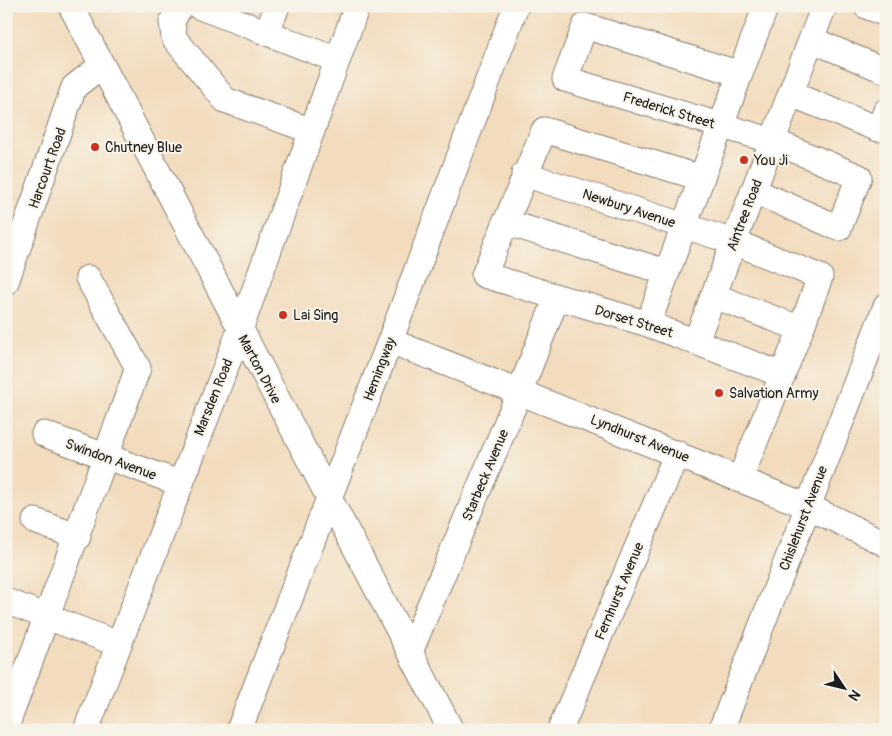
<svg xmlns="http://www.w3.org/2000/svg" width="892" height="736" font-family="Pangolin,sans-serif">
	<style>
		.lines { fill: none; stroke-linecap: round; stroke-linejoin: round }
		.minor-casing { stroke: #877c6c; stroke-width: 27 }
		.minor { stroke: #fff; stroke-width: 25 }
		.poi-dot { fill: #c8321e; stroke: #f7f3e8; stroke-width: 2 }
		.labels { text-anchor: middle; stroke-width: 4; stroke-linejoin: round; paint-order: stroke }
		.street-label { font-size: 14px; fill: #1c1c1c; stroke: #f7f3e8 }
		.poi-label { font-size: 14px; fill: #1c1c1c; stroke: #f7f3e8; text-anchor: start }
	</style>
	<rect width="100%" height="100%" fill="#f7f3e8"/>
	<filter id="ink" filterUnits="userSpaceOnUse"><feTurbulence type="fractalNoise" baseFrequency=".02" numOctaves="2"/><feDisplacementMap in="SourceGraphic" scale="10" xChannelSelector="R" yChannelSelector="G"/><feConvolveMatrix kernelMatrix="1 2 1 2 8 2 1 2 1" color-interpolation-filters="sRGB"/></filter>
	<filter id="wash" filterUnits="userSpaceOnUse"><feTurbulence type="fractalNoise" baseFrequency=".0096" numOctaves="4" result="noise"/><feDisplacementMap in="SourceGraphic" scale="20" xChannelSelector="R" yChannelSelector="G"/><feGaussianBlur stdDeviation="1.12" result="paint"/><feColorMatrix in="noise" values="0 0 0 0 0 0 0 0 0 0 0 0 0 0 0 0 0 1.4 0 .05"/><feComposite in="paint" operator="in"/></filter>
	<g filter="url(#wash)">
		<rect width="100%" height="100%" fill="#f2dcbd"/>
	</g>
	<g filter="url(#ink)">
		<g class="lines">
			<!-- minor casing -->
			<g class="minor-casing">
				<path id="minor" d="M 71,6 L 451,730
					M 180,6 L 172,22 L 174,38 L 225,100 L 312,131
					M 198,6 L 337,60
					M 866,6 L 886,14
					M 267,33 L 277,6
					M 812,40 L 886,71
					M 791,94 L 878,129 L 886,111
					M 524,174 L 734,242 L 820,277 L 801,329
					M 701,178 L 544,130 L 484,275 L 648,324 L 783,375
					M 754,191 L 839,228 L 859,177 L 773,141 L 565,79 L 585,26 L 740,74 L 766,6
					M 505,222 L 666,272
					M 6,282 L 74,87 L 101,66
					M 714,296 L 801,329 L 740,479
					M 648,324 L 740,74
					M 390,341 L 807,506 L 886,544
					M 696,341 L 824,6
					M 44,434 L 179,483
					M 35,521 L 78,537
					M 6,601 L 118,644
					M 410,652 L 520,391 L 557,297
					M 6,727 L 138,368 L 88,278
					M 86,730 L 240,330 L 357,6
					M 239,730 L 390,341 L 516,6
					M 560,730 L 677,453
					M 721,730 L 886,306"/>
			</g>
			<!-- minor -->
			<use href="#minor" class="minor"/>
		</g>
	</g>
	<!-- markers -->
	<g class="poi-dot">
		<circle cx="95" cy="147" r="5"/>
		<circle cx="744" cy="160" r="5"/>
		<circle cx="283" cy="315" r="5"/>
		<circle cx="719" cy="393" r="5"/>
	</g>
	<g class="labels">
		<!-- street labels -->
		<g class="street-label">
			<text transform="translate(669 110) rotate(17)" y="5">Frederick Street</text>
			<text transform="translate(47 168) rotate(-70)" y="5">Harcourt Road</text>
			<text transform="translate(629 208) rotate(18)" y="5">Newbury Avenue</text>
			<text transform="translate(744 215) rotate(-69)" y="5">Aintree Road</text>
			<text transform="translate(634 321) rotate(17)" y="5">Dorset Street</text>
			<text transform="translate(260 369) rotate(62)" y="5">Marton Drive</text>
			<text transform="translate(379 369) rotate(-69)" y="5">Hemingway</text>
			<text transform="translate(213 397) rotate(-68)" y="5">Marsden Road</text>
			<text transform="translate(640 438) rotate(22)" y="5">Lyndhurst Avenue</text>
			<text transform="translate(111 459) rotate(20)" y="5">Swindon Avenue</text>
			<text transform="translate(485 475) rotate(-67)" y="5">Starbeck Avenue</text>
			<text transform="translate(803 518) rotate(-69)" y="5">Chislehurst Avenue</text>
			<text transform="translate(619 591) rotate(-67)" y="5">Fernhurst Avenue</text>
		</g>
		<!-- poi labels -->
		<g class="poi-label">
			<text x="105" y="152">Chutney Blue</text>
			<text x="754" y="165">You Ji</text>
			<text x="293" y="320">Lai Sing</text>
			<text x="729" y="398">Salvation Army</text>
		</g>
	</g>
	<!-- margin -->
	<rect width="892" height="736" fill="none" stroke="#f7f3e8" stroke-width="25"/>
	<!-- north arrow -->
	<g transform="translate(844 688) rotate(125)" stroke="#f7f3e8" stroke-width="4" paint-order="stroke">
	<path d="M0-4L9 19L0 12L-9 19Z" fill="#1c1c1c"/>
	<text y="-8" font-size="14" font-weight="bold" text-anchor="middle" fill="#1c1c1c">N</text>
	</g>
</svg>
